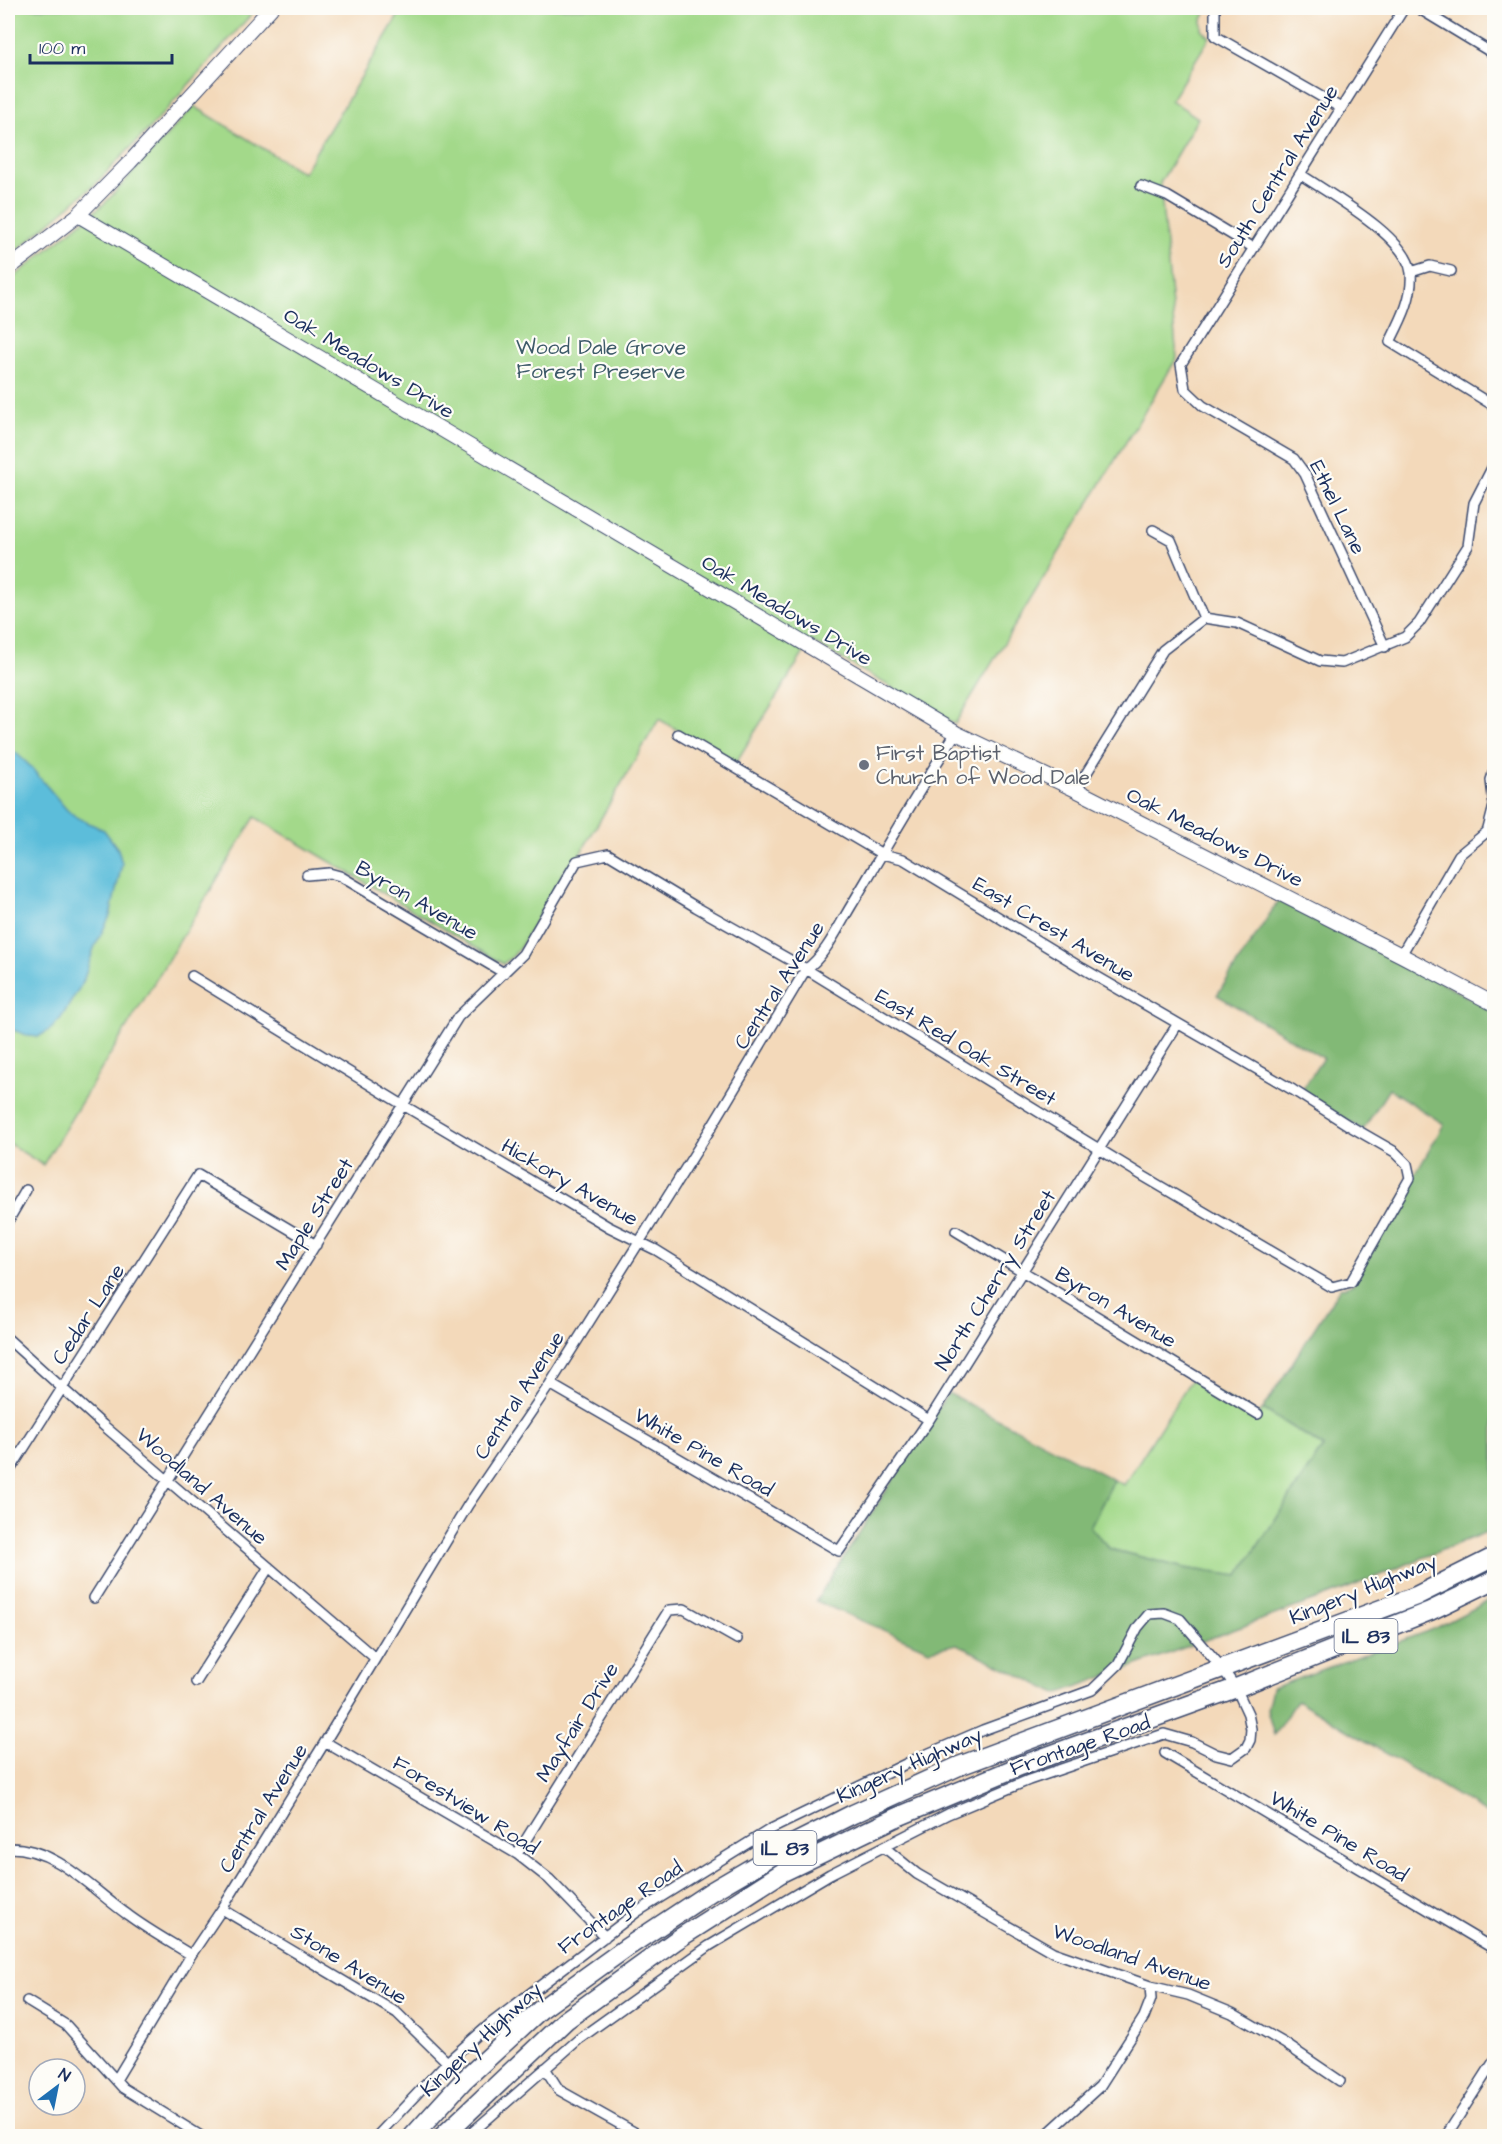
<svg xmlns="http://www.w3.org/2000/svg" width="1502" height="2144" font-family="'Architects Daughter',sans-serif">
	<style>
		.green { fill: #a3d98a; stroke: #5f8474; stroke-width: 1.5 }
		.forest { fill: #82b976; stroke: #4e746a; stroke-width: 1.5 }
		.water { fill: #5cbdda; stroke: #3c769c; stroke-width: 1.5 }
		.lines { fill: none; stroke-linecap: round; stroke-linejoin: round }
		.street-casing { stroke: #3b486c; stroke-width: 12 }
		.secondary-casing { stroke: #3b486c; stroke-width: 16 }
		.highway-casing { stroke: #3b486c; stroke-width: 21 }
		.street { stroke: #fff; stroke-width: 9 }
		.secondary { stroke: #fff; stroke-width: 14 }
		.highway { stroke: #fff; stroke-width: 18 }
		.worship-dot { fill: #6b7280; stroke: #fdfcf7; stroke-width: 2 }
		.labels { text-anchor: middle; stroke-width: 4.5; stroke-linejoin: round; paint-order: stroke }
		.shield { fill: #fdfcf7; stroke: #5f6c8c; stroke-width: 1.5 }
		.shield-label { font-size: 20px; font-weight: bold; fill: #1b2f5e }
		.street-label { font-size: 21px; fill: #1b2f5e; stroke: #fdfcf7 }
		.park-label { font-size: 21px; fill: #3d5a69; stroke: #fdfcf7 }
		.worship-label { font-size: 21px; fill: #5b616d; stroke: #fdfcf7; text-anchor: start }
	</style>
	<rect width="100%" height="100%" fill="#fdfcf7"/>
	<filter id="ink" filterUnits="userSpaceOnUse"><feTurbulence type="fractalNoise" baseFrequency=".0167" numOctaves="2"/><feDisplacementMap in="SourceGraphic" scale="12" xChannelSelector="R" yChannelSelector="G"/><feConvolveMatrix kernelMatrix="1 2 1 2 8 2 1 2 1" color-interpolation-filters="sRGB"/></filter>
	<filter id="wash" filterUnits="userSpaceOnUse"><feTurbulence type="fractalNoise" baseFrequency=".008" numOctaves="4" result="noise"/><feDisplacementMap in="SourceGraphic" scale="24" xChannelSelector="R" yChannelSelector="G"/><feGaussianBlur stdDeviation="1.35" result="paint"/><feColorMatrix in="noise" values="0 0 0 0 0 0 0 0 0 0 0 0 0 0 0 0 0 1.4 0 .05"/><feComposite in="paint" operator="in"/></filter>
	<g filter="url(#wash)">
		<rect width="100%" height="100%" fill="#f3d9ba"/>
		<!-- green -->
		<path class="green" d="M 8,8 L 257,8 L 150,128 L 94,185 L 8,258 Z
			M 403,8 L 1207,8 L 1202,20 L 1202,30 L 1210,37 L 1171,100 L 1198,118 L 1160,183 L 1177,358 L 955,724 L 811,641 L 735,764 L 659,719 L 579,856 L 565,870 L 521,946 L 513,956 L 503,964 L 255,817 L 43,1165 L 8,1143 L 8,282 L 106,202 L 194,106 L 303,173 Z
			M 1192,1378 L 1258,1417 L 1263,1409 L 1323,1447 L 1238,1576 L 1184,1568 L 1110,1549 L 1090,1527 L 1114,1480 L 1124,1485 Z"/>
		<!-- forest -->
		<path class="forest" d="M 1281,897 L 1494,1011 L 1494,1529 L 1343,1590 L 1057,1694 L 957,1644 L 929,1650 L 816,1601 L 948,1393 L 1114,1480 L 1090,1527 L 1110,1549 L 1184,1568 L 1238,1576 L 1323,1447 L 1263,1409 L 1340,1288 L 1353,1284 L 1444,1124 L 1389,1089 L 1363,1130 L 1301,1092 L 1323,1058 L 1217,995 Z
			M 1494,1598 L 1494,1818 L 1297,1700 L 1274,1735 L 1267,1710 L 1272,1688 L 1436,1628 Z"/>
		<!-- water -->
		<path class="water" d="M 8,749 L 16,753 L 29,765 L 67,810 L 78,818 L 104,830 L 118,849 L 122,864 L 110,916 L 94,948 L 83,982 L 61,1018 L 51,1029 L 38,1037 L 29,1036 L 8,1028 Z"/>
	</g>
	<g filter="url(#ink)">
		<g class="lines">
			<!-- street casing -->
			<g class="street-casing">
				<path id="street" d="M 1215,8 L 1215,36 L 1341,108
					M 1418,8 L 1494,54
					M 1300,174 C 1329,194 1408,237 1411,273 C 1413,298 1401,320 1390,342 L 1494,406
					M 1141,186 L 1167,196 L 1254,248
					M 1411,272 L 1430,266 L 1451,271
					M 1153,530 L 1171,540 L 1204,618
					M 1385,647 L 1305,474 L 1294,459 L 1203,406 L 1185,389 L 1181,364 L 1404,8
					M 1076,790 L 1163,650 L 1204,618 L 1237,623 L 1320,661 L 1342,663 L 1405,637 L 1419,623 L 1468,546 L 1474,503 L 1494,464
					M 1488,829 L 1494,806 L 1491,780 L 1494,770
					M 307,875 L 329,873 L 340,876 L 504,973
					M 1401,955 L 1459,855 L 1494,826
					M 192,976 L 403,1105 L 609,1227 L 656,1250 L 929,1420
					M 8,1221 L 26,1190
					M 956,1231 L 1258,1414
					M 8,1339 L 103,1425 L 375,1658
					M 550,1384 L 839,1551 L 929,1420 L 1177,1025
					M 8,1473 L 198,1175 L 316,1245
					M 94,1598 L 458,1017 L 523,954 L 577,861 L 608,854 L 696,907 L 806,969 L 1143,1176 L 1332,1287 L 1351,1282 L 1410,1178 L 1407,1164 L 1395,1152 L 1348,1125 L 1293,1090 L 1082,968 L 903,859 L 882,854 L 678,734
					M 196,1682 L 269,1567
					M 325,1742 L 517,1854 L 549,1879 L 605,1937
					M 1165,1753 L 1494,1949
					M 884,1847 L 917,1874 L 1053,1952 L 1150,1986 L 1188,1995 L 1232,2013 L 1284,2043 L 1340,2081
					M 10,1848 C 57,1848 92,1890 128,1915 C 148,1930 170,1942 191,1955
					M 517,1854 L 669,1610 L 684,1609 L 737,1639
					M 222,1909 L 397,2013 L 447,2062
					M 27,2001 L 66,2025 L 123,2088 L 201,2136
					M 545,2068 L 559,2090 L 641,2136
					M 116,2080 L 191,1955 L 222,1909 L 325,1742 L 468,1505 L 550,1384 L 709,1131 L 806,969 C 824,958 840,924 851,906 C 886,848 919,789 956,733
					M 377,2136 L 447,2062 L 490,2024 L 637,1912 L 769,1830 L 918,1758 L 983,1730 L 1092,1690 L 1118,1665 L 1138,1627 L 1149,1614 L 1164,1613 L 1180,1619 L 1222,1668 L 1236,1688 L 1248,1714 L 1251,1729 L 1250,1740 L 1246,1748 L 1232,1758 L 1216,1754 L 1192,1742 L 1164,1734 L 1029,1780 L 948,1814 L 830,1874 L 709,1946 L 579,2039 L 468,2136
					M 1045,2136 L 1100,2086 L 1144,2017 L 1151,1999 L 1150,1986
					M 1446,2136 L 1494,2061"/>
			</g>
			<!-- secondary casing -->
			<g class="secondary-casing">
				<path id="secondary" d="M 78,215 L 956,733 L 1076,790 L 1401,955 L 1494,1004
					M 8,269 L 78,215 L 130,162 L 271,8"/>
			</g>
			<!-- highway casing -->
			<g class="highway-casing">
				<path id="highway" d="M 413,2136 L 463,2081 L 540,2010 L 626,1948 L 712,1891 L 789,1846 L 853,1814 L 959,1766 L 1416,1596 L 1494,1557
					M 443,2136 L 566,2020 L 675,1941 L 783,1872 L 895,1818 L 1020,1766 L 1236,1688 L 1430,1611 L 1494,1580"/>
			</g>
			<!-- street -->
			<use href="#street" class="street"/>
			<!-- secondary -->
			<use href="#secondary" class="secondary"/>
			<!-- highway -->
			<use href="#highway" class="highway"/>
		</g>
	</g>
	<!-- markers -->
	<circle class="worship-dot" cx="864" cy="765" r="6"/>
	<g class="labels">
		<!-- shield labels -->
		<g class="shield">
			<rect x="1334.5" y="1619" width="63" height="34" rx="4.5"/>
			<rect x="753.5" y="1831" width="63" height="34" rx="4.5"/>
		</g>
		<g class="shield-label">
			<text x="1366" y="1643">IL 83</text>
			<text x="785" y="1855">IL 83</text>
		</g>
		<!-- street labels -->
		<g class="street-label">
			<text transform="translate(1277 176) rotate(-58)" y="7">South Central Avenue</text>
			<text transform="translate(369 363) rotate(31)" y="7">Oak Meadows Drive</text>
			<text transform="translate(1338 507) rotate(64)" y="7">Ethel Lane</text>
			<text transform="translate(787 610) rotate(31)" y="7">Oak Meadows Drive</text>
			<text transform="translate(1215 837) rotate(27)" y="7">Oak Meadows Drive</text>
			<text transform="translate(417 900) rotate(30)" y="7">Byron Avenue</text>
			<text transform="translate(1054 929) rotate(31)" y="7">East Crest Avenue</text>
			<text transform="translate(779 985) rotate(-57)" y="7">Central Avenue</text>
			<text transform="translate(966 1047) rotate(31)" y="7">East Red Oak Street</text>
			<text transform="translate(570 1182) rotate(30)" y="7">Hickory Avenue</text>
			<text transform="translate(314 1214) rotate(-58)" y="7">Maple Street</text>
			<text transform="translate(995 1280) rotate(-58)" y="7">North Cherry Street</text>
			<text transform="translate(1116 1307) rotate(31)" y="7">Byron Avenue</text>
			<text transform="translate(88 1314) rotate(-57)" y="7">Cedar Lane</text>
			<text transform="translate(519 1395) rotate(-57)" y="7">Central Avenue</text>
			<text transform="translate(704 1452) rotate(30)" y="7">White Pine Road</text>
			<text transform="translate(202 1486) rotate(41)" y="7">Woodland Avenue</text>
			<text transform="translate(1363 1589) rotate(-22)" y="7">Kingery Highway</text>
			<text transform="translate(577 1722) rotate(-58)" y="7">Mayfair Drive</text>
			<text transform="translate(1080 1745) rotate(-19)" y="7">Frontage Road</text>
			<text transform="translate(909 1765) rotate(-24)" y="7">Kingery Highway</text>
			<text transform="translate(466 1805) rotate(32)" y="7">Forestview Road</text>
			<text transform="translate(263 1808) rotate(-58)" y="7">Central Avenue</text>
			<text transform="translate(1339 1836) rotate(31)" y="7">White Pine Road</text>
			<text transform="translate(620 1907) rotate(-35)" y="7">Frontage Road</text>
			<text transform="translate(1132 1957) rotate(19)" y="7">Woodland Avenue</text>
			<text transform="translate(349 1964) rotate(32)" y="7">Stone Avenue</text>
			<text transform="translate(481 2039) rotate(-43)" y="7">Kingery Highway</text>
		</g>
		<!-- park labels -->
		<g class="park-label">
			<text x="601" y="354">Wood Dale Grove<tspan x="601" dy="24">Forest Preserve</tspan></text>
		</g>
		<!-- worship labels -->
		<g class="worship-label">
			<text x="876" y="760">First Baptist<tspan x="876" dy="24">Church of Wood Dale</tspan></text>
		</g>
	</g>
	<!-- margin -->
	<rect width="1502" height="2144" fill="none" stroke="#fdfcf7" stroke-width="30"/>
	<!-- north arrow -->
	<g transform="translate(57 2087) rotate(32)"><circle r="28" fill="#fdfcf7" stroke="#a3aaba" stroke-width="1.5"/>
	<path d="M0-4.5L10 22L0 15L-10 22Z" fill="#1f6fb2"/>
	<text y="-9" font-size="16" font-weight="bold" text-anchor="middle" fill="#1b2f5e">N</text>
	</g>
	<!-- scale -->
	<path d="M30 54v9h142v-9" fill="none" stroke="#1b2f5e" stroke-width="3"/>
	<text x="39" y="54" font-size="18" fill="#1b2f5e" stroke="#fdfcf7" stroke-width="4.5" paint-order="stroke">100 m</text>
</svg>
